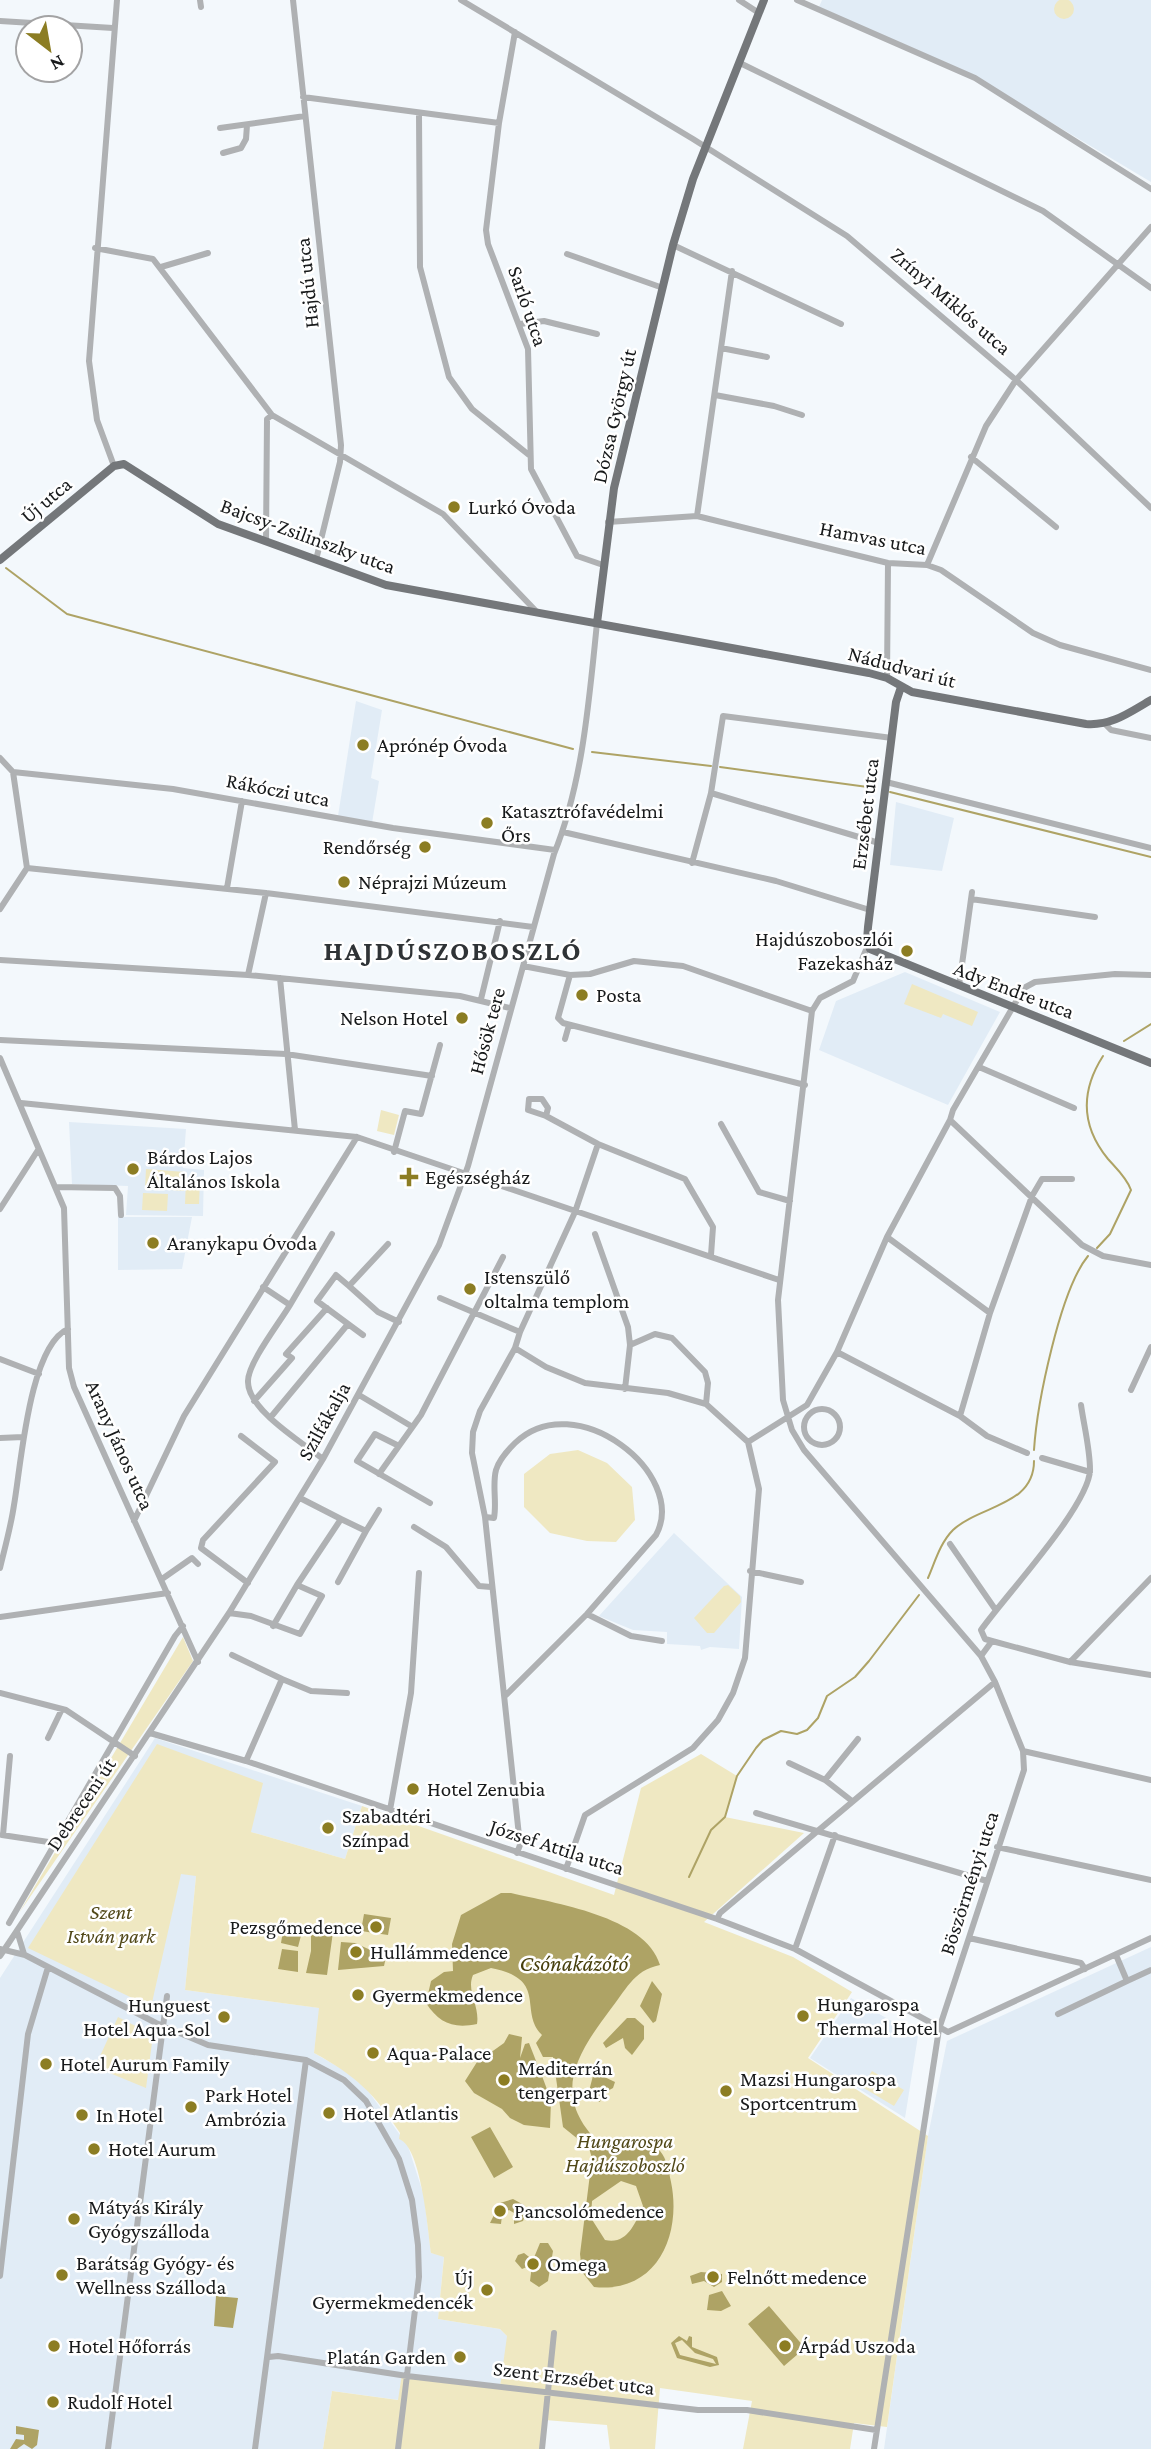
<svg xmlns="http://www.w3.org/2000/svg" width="1151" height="2449" font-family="'Crimson Pro',serif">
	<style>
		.built { fill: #e1ecf6 }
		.green { fill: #efe8c2 }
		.water { fill: #aea365; fill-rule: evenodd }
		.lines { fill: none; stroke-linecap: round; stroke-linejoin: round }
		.stream { stroke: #aea365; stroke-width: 2 }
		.minor { stroke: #afb1b3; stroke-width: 6 }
		.major { stroke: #74777a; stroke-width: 8 }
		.poi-dot { fill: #8c7d23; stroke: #fff; stroke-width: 2.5 }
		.labels { text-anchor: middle; stroke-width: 5; stroke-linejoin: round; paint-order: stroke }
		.street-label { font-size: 21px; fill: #181a1b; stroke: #fff }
		.poi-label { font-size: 21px; fill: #181a1b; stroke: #fff; text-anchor: start }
		.park-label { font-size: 21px; font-style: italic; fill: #514818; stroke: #fff }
		.water-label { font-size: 23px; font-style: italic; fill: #463e0c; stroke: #fff }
		.district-label { font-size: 28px; font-weight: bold; letter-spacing: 2px; fill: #2f3336; stroke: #fff }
	</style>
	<rect width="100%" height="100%" fill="#f3f8fc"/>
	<!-- built -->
	<path class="built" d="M 822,0 L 1151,0 L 1151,182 L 965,71 L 819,7 Z
		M 356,701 L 382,710 L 371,778 L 379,781 L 372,823 L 338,816 Z
		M 896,802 L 954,818 L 942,871 L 890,865 Z
		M 905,972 L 1000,1012 L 948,1105 L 819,1050 L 836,1001 Z
		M 69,1122 L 186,1129 L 183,1168 L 204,1170 L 203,1216 L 126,1215 L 128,1186 L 72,1184 Z
		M 118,1217 L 192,1217 L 182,1269 L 118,1270 Z
		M 674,1533 L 742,1597 L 739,1649 L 710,1647 L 701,1650 L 700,1646 L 667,1644 L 667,1632 L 633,1630 L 599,1616 Z
		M 155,1738 L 362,1806 L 345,1859 L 251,1832 L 196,1876 L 185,1990 L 320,2008 L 314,2053 L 354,2076 L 366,2088 L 408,2146 L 424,2196 L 431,2253 L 444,2256 L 438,2319 L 500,2329 L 508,2337 L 500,2387 L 402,2374 L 399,2400 L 332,2391 L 323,2449 L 0,2449 L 0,1978 Z
		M 1151,1947 L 1151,2449 L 884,2449 L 928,2136 L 947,2041 Z
		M 851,1998 L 918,2036 L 905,2118 L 810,2058 Z"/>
	<!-- green -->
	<path class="green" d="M1054 9a10 10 0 1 1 20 0a10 10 0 1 1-20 0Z
		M 912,984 L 978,1012 L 972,1026 L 943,1014 L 941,1018 L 904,1004 Z
		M 381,1110 L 399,1115 L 394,1135 L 377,1131 Z
		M 146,1169 L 185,1172 L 184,1191 L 145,1188 Z
		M 186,1180 L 191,1180 L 191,1183 L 200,1180 L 199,1204 L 185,1204 Z
		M 143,1193 L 168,1194 L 167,1211 L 142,1210 Z
		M 578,1450 L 607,1463 L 632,1487 L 635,1520 L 616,1542 L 587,1541 L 550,1533 L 524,1507 L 524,1474 L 550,1454 Z
		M 728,1585 L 740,1596 L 741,1602 L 714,1633 L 707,1633 L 694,1618 L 724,1586 Z
		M 183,1637 L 193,1661 L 19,1913 Z
		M 157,1744 L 263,1783 L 251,1832 L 345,1859 L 362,1806 L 614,1895 L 641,1788 L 701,1754 L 737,1776 L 725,1817 L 804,1833 L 704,1922 L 793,1957 L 852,1992 L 808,2058 L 928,2136 L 887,2427 L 854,2423 L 850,2449 L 743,2449 L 752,2401 L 660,2388 L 655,2449 L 610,2449 L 607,2425 L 545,2420 L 541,2449 L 323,2449 L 332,2391 L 398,2400 L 402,2374 L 500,2387 L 507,2336 L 500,2329 L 438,2319 L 444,2257 L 431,2253 C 428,2230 421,2146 399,2139 L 400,2133 C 375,2094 355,2075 314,2053 L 319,2008 L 185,1990 L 196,1876 L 181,1874 L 151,2007 L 28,1948 Z
		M 118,2017 L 153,2035 L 146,2088 L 95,2067 Z
		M 872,2071 L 904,2090 L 894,2106 L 862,2087 Z"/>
	<!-- water -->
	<path class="water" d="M 501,1893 L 511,1893 C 553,1903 646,1916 660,1965 C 633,1970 625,1992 610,2010 C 573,2059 551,2098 603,2147 L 620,2146 L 631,2137 C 640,2140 654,2144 660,2151 C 667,2159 669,2172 671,2182 C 682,2235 657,2294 594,2287 L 582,2272 L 580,2254 L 592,2158 L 589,2148 L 563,2127 L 553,2057 L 543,2057 L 536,2043 L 542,2035 C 518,2011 549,1979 491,1968 L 473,1975 C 466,1991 480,2006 477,2024 C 453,2029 439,2023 426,2003 L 431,1981 L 444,1972 L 453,1971 L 452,1944 L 461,1915 ZM 621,2181 L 636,2186 L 643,2206 C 635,2224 627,2245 605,2240 L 591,2218 L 592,2201 Z
		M 364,1914 L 391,1918 L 388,1935 L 361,1931 Z
		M 284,1925 L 303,1928 L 298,1947 L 281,1943 Z
		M 311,1929 L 333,1932 L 327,1975 L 306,1973 L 311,1951 Z
		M 341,1942 L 355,1943 L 386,1957 L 384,1966 L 338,1970 Z
		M 282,1949 L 298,1951 L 298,1972 L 278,1969 Z
		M 652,1981 L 662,1994 L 656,2021 L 653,2023 L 640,2006 Z
		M 627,2018 L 635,2018 L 644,2026 L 644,2039 L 632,2055 L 625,2048 L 623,2038 L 606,2048 L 603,2043 Z
		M 509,2034 L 522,2037 L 520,2058 L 525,2044 L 529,2043 L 538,2066 L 535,2073 L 542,2076 L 551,2100 L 550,2128 L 524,2125 L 510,2118 L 502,2109 L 474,2093 L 465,2081 L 477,2062 L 469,2058 L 472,2052 L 490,2053 L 504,2043 Z
		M 594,2072 L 615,2082 L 613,2088 L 602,2094 L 600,2102 L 595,2100 L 589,2091 Z
		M 490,2127 L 513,2167 L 494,2178 L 471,2137 Z
		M 513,2199 L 524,2205 L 527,2211 L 523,2221 L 514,2224 L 514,2213 L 509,2210 L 502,2215 L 501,2224 L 490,2223 L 500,2203 Z
		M 540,2243 L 548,2243 L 553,2251 L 548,2281 L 539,2287 L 530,2281 L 532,2265 L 522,2269 L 515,2261 L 518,2255 L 524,2253 L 533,2260 Z
		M 701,2272 L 722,2274 L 722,2282 L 714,2287 L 704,2281 L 692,2284 L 690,2276 Z
		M 722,2291 L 731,2306 L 721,2311 L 707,2310 L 709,2295 Z
		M 216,2296 L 238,2298 L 233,2328 L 214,2326 Z
		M 769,2306 L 805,2348 L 784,2366 L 748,2324 Z
		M 679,2336 L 687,2341 L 689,2336 L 692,2337 L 692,2347 L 717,2357 L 719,2365 L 710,2367 L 677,2358 L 671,2343 ZM 682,2340 L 695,2353 L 713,2359 L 716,2364 L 680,2355 L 675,2343 Z
		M 16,2426 L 39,2430 L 37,2445 L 32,2449 L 24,2444 L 17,2449 L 10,2449 L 16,2439 L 24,2440 L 24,2435 L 16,2434 Z"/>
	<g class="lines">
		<!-- stream -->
		<path class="stream" d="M 6,568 L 67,614 L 573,749
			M 592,752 L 711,766
			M 720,767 L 875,788
			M 890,792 L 1151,857
			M 1124,1041 L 1151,1024
			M 1097,1248 L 1110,1234 L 1131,1190 C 1127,1178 1116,1168 1108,1159 C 1081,1126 1080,1092 1103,1056
			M 1034,1450 C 1037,1404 1060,1290 1088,1256
			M 928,1578 C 935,1562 940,1543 953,1530 C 980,1505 1034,1506 1034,1461
			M 689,1877 L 711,1830 L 725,1817 L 737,1776 L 756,1748 L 763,1740 L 781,1731 L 797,1734 L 807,1730 L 818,1718 L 827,1696 L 855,1677 L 869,1661 L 919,1595"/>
		<!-- minor -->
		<path class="minor" d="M 200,0 L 201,7
			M 293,0 L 341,445 L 340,462 L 316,560
			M 461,0 L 693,139 L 847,236 L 1016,380 L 1151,508
			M 739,0 L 759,13
			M 797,0 L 975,78 L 1151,189
			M 0,21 L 113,28
			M 515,32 L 499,123 L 486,230 L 488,244 L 528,349 L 531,469 L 577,556 L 603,565
			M 740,63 L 1043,211 L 1151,288
			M 303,97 L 499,123
			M 419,114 L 420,267 L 449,377 L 472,409 L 529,455
			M 220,128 L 305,116
			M 223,153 L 241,148 L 246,139 L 247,125
			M 673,245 L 841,324
			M 95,248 L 153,259 L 272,415 L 443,514 L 535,610
			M 567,254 L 663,288
			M 161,267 L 208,253
			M 520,324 L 544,321 L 597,334
			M 721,348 L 767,357
			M 715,395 L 774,406 L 802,415
			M 971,457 L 1056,527
			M 114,466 L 97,420 L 89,361 L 117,0
			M 697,516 L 732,271
			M 608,522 L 697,516 L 888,563 L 927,565 L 941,570 L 1033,633 L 1060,645 L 1151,670
			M 266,542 L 267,419 L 272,415
			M 927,565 L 986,426 L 1016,380 L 1151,227
			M 887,678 L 888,563
			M 1105,724 L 1111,730 L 1151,738
			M 0,758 L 13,772 L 173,789 L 393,828 L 555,850
			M 886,782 L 1151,848
			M 711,793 L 879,843
			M 563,832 L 776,881 L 870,910
			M 692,863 L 711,793 L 723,716 L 892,738
			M 27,868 L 266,893 L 533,927
			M 227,888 L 242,801
			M 971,899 L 1095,917
			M 0,909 L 27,868 L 13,772
			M 868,945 L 853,981 L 820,998 L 812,1011 L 778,1300 L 783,1400 L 792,1430 L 804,1450 L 981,1656 L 995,1682 L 1023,1751 L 1024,1770 L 939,2029 L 874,2449
			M 0,960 L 248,975 L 460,996 L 510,1008
			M 523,966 L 570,975 L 590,974 L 634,961 L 683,966 L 812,1011
			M 248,975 L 266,893
			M 570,975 L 558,1018 L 563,1023 L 805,1085
			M 280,978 L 295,1130
			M 959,986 L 972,892
			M 481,999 L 500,921
			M 565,1039 L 569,1025
			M 0,1040 L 286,1054 L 432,1076
			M 0,1058 L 64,1208 L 69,1368 L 74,1387 L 198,1662
			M 979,1067 L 1074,1108
			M 21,1103 L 357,1137 L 779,1280
			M 546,1116 L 528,1110 L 529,1099 L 542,1099 L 548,1108 L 546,1116 L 598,1144 L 685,1179 L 713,1227 L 711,1255
			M 950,1120 L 1082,1245 L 1103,1256 L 1151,1265
			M 721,1124 L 759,1192 L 790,1201
			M 394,1152 L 405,1111 L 421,1114 L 440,1045
			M 57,1187 L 115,1188 L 120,1196 L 121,1215
			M 0,1209 L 38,1150
			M 595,1234 L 628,1327 L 630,1345 L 625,1389
			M 887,1237 L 990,1313
			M 388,1244 L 349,1286 L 378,1312 L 399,1322
			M 349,1286 L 336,1275 L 317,1301 L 363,1335
			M 263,1287 L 290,1305 L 332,1234
			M 440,1298 L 520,1332
			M 290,1305 C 280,1322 247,1364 248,1382 C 248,1410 303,1443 323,1459
			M 630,1345 L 655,1334 L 672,1338 L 705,1372 L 708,1383 L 706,1404
			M 515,1348 L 546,1367 L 585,1383 L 668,1393 L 706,1404 L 748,1442
			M 837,1352 L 960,1416 L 987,1436 L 1027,1453
			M 0,1359 L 39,1374
			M 1131,1390 L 1151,1347
			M 359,1395 L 411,1426
			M 254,1401 L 292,1358 L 286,1354 L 327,1308
			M 1081,1405 C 1084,1426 1090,1449 1090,1470 C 1089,1506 1005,1596 981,1630 L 985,1639 L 992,1641 L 1070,1662 L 1151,1675
			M804 1427a18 18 0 1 1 36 0a18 18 0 1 1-36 0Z
			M 960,1416 L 990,1313 L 1032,1196 L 1042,1179 L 1072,1179
			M 270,1418 L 348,1324
			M 241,1436 L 275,1462 L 203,1540 L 201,1548 L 248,1583
			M 0,1438 L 23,1437
			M 748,1442 L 807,1405 L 837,1352 L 887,1237 L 950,1120 L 953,1110 L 1024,988 L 1035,982 L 1115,974 L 1151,975
			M 397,1445 L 375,1434 L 357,1461 L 430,1503
			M 1042,1458 L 1090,1472
			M 379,1474 L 421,1415 L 503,1257
			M 485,1517 L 494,1518 C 497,1502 492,1485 496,1470 C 499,1460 508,1450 515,1443 C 575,1385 689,1474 656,1535 L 587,1614 L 505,1696
			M 134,1521 L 184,1416 L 357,1137
			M 414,1527 L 446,1547 L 479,1586 L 491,1587
			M 366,1531 L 379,1510
			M 950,1544 L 995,1609
			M 0,1568 C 5,1547 11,1526 14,1505 C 21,1466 29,1346 68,1329
			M 750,1571 L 801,1582
			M 162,1579 L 192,1558 L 198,1564
			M 338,1582 L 366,1531 L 341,1519
			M 229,1613 L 251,1616 L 300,1634 L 322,1596 L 297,1585 L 341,1519 L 300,1498
			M 587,1614 L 631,1636 L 662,1641
			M 0,1617 L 168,1593
			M 273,1626 L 297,1585
			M 232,1655 L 282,1679 L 246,1761
			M 981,1656 L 992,1641
			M 1070,1662 L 1151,1578
			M 282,1679 L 311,1691 L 347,1693
			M 0,1693 L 66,1710 L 135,1756
			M 150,1733 L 246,1761 L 717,1919 L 795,1949 L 948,2032 L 1151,1938
			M 48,1738 L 62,1709
			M 1023,1751 L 1151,1780
			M 789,1763 L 825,1780 L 852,1801
			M 825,1780 L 858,1739
			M 390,1810 L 411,1693 L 419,1573
			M 756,1813 L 987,1881
			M 2,1835 L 55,1843
			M 3,1835 L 10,1756
			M 997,1847 L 1151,1880
			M 517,1853 L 520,1845 L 485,1517 L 472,1453 L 473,1432 L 480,1411 L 515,1348 L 520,1332 L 575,1212 L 598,1144
			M 566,1869 L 585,1815 L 693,1748 L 718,1720 L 733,1693 L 745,1658 L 759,1489 L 748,1442
			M 717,1919 L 720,1913 L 995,1682
			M 9,1923 L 175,1636 L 183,1626
			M 17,1931 L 24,1954
			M 969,1938 L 1081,1963 L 1085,1969
			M 0,1949 L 25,1955 L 156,2023 L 208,2045 L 306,2060 L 344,2080 L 366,2101 L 399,2159 L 412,2200 L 418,2245 L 419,2277 L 398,2449
			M 795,1949 L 835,1835
			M 1116,1955 L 1127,1981 L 1151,1970
			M 0,1956 L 229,1613 L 323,1459 L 439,1245 L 468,1166 L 554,854 C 583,782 589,700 597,623
			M 1058,2014 L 1127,1981
			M 0,2276 L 28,2034 L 48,1967
			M 269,2357 L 278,2356 L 407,2376 L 698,2410 L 747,2410 L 876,2430
			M 108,2449 L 167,1996
			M 255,2449 L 306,2060
			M 542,2449 L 554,2333"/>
		<!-- major -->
		<path class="major" d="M 0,560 L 114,466 L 124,464 L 218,524 L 386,585 L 869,673 L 887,678 L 912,692 L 1086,724 C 1112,726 1130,712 1151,700
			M 597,623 L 614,488 L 673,245 L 693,179 L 764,0
			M 901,687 L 896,702 L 868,927 L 867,940 L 870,949 L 1151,1063"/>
	</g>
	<!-- markers -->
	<g class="poi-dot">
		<circle cx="454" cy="507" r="7"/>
		<circle cx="363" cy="745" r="7"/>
		<circle cx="487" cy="823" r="7"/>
		<circle cx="425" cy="847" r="7"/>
		<circle cx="344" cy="882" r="7"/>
		<circle cx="907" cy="951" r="7"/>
		<circle cx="582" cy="995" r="7"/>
		<circle cx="462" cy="1018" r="7"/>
		<circle cx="133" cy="1169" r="7"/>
		<path d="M405.5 1166.5h7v7h7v7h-7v7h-7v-7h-7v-7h7z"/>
		<circle cx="153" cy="1243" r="7"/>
		<circle cx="470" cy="1289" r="7"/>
		<circle cx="413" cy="1789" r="7"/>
		<circle cx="328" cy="1828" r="7"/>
		<circle cx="376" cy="1927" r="7"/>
		<circle cx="356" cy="1952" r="7"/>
		<circle cx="358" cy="1995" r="7"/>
		<circle cx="803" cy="2016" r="7"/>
		<circle cx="224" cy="2017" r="7"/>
		<circle cx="373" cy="2053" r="7"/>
		<circle cx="46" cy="2064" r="7"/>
		<circle cx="504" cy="2080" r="7"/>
		<circle cx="726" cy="2091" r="7"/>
		<circle cx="191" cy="2107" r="7"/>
		<circle cx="329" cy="2113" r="7"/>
		<circle cx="82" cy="2115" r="7"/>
		<circle cx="94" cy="2149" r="7"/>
		<circle cx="500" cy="2211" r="7"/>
		<circle cx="74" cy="2219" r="7"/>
		<circle cx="533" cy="2264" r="7"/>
		<circle cx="62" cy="2275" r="7"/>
		<circle cx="713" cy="2277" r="7"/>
		<circle cx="487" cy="2290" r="7"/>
		<circle cx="54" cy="2346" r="7"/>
		<circle cx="785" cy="2346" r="7"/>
		<circle cx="460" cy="2357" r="7"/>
		<circle cx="53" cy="2402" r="7"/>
	</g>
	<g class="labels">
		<!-- street labels -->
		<g class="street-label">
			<text transform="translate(307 283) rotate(-96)" y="7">Hajdú utca</text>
			<text transform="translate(951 301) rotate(41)" y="7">Zrínyi Miklós utca</text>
			<text transform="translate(528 306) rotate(71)" y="7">Sarló utca</text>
			<text transform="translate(614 416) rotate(-77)" y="7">Dózsa György út</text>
			<text transform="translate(46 500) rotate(-40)" y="7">Új utca</text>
			<text transform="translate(308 536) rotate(20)" y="7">Bajcsy-Zsilinszky utca</text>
			<text transform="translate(873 538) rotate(11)" y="7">Hamvas utca</text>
			<text transform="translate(902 667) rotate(15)" y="7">Nádudvari út</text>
			<text transform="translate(278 790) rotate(11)" y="7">Rákóczi utca</text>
			<text transform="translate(865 814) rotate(-83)" y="7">Erzsébet utca</text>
			<text transform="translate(1014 990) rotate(21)" y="7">Ady Endre utca</text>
			<text transform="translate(487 1031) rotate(-75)" y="7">Hősök tere</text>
			<text transform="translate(324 1421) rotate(-61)" y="7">Szilfákalja</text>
			<text transform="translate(120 1445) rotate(66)" y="7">Arany János utca</text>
			<text transform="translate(81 1804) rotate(-56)" y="7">Debreceni út</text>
			<text transform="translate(557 1847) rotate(18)" y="7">József Attila utca</text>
			<text transform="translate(969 1883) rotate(-72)" y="7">Böszörményi utca</text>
			<text transform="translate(574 2378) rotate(7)" y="7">Szent Erzsébet utca</text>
		</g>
		<!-- poi labels -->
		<g class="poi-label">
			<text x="468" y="514">Lurkó Óvoda</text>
			<text x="377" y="752">Aprónép Óvoda</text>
			<text x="501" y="818">Katasztrófavédelmi<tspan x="501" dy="24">Őrs</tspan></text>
			<text x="411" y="854" text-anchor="end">Rendőrség</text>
			<text x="358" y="889">Néprajzi Múzeum</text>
			<text x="893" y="946" text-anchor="end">Hajdúszoboszlói<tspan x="893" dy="24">Fazekasház</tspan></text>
			<text x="596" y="1002">Posta</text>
			<text x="448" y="1025" text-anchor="end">Nelson Hotel</text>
			<text x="147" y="1164">Bárdos Lajos<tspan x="147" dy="24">Általános Iskola</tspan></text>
			<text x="425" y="1184">Egészségház</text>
			<text x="167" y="1250">Aranykapu Óvoda</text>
			<text x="484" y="1284">Istenszülő<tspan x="484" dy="24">oltalma templom</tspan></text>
			<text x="427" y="1796">Hotel Zenubia</text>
			<text x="342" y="1823">Szabadtéri<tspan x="342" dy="24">Színpad</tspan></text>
			<text x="362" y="1934" text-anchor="end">Pezsgőmedence</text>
			<text x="370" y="1959">Hullámmedence</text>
			<text x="372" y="2002">Gyermekmedence</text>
			<text x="817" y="2011">Hungarospa<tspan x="817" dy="24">Thermal Hotel</tspan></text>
			<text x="210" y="2012" text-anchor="end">Hunguest<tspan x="210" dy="24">Hotel Aqua-Sol</tspan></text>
			<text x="387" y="2060">Aqua-Palace</text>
			<text x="60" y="2071">Hotel Aurum Family</text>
			<text x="518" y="2075">Mediterrán<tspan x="518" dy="24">tengerpart</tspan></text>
			<text x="740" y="2086">Mazsi Hungarospa<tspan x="740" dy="24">Sportcentrum</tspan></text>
			<text x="205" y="2102">Park Hotel<tspan x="205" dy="24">Ambrózia</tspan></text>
			<text x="343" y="2120">Hotel Atlantis</text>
			<text x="96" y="2122">In Hotel</text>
			<text x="108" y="2156">Hotel Aurum</text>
			<text x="88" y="2214">Mátyás Király<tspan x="88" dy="24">Gyógyszálloda</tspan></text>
			<text x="514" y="2218">Pancsolómedence</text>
			<text x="76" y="2270">Barátság Gyógy- és<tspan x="76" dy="24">Wellness Szálloda</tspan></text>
			<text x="547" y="2271">Omega</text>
			<text x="727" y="2284">Felnőtt medence</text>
			<text x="473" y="2285" text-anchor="end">Új<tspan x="473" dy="24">Gyermekmedencék</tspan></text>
			<text x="68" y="2353">Hotel Hőforrás</text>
			<text x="799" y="2353">Árpád Uszoda</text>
			<text x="446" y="2364" text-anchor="end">Platán Garden</text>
			<text x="67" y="2409">Rudolf Hotel</text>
		</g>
		<!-- park labels -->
		<g class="park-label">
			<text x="111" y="1919">Szent<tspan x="111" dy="24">István park</tspan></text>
			<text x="625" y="2148">Hungarospa<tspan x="625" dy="24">Hajdúszoboszló</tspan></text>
		</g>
		<!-- water labels -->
		<g class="water-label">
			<text x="574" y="1971">Csónakázótó</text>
		</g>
		<!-- district labels -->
		<g class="district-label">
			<text x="453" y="960">HAJDÚSZOBOSZLÓ</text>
		</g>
	</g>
	<!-- north arrow -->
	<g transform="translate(49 49) rotate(149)"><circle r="33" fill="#ffffff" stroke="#a3a3a4" stroke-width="2"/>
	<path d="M0-5L12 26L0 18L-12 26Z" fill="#8c7d23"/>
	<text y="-10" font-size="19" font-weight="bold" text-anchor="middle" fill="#181a1b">N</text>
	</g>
</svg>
